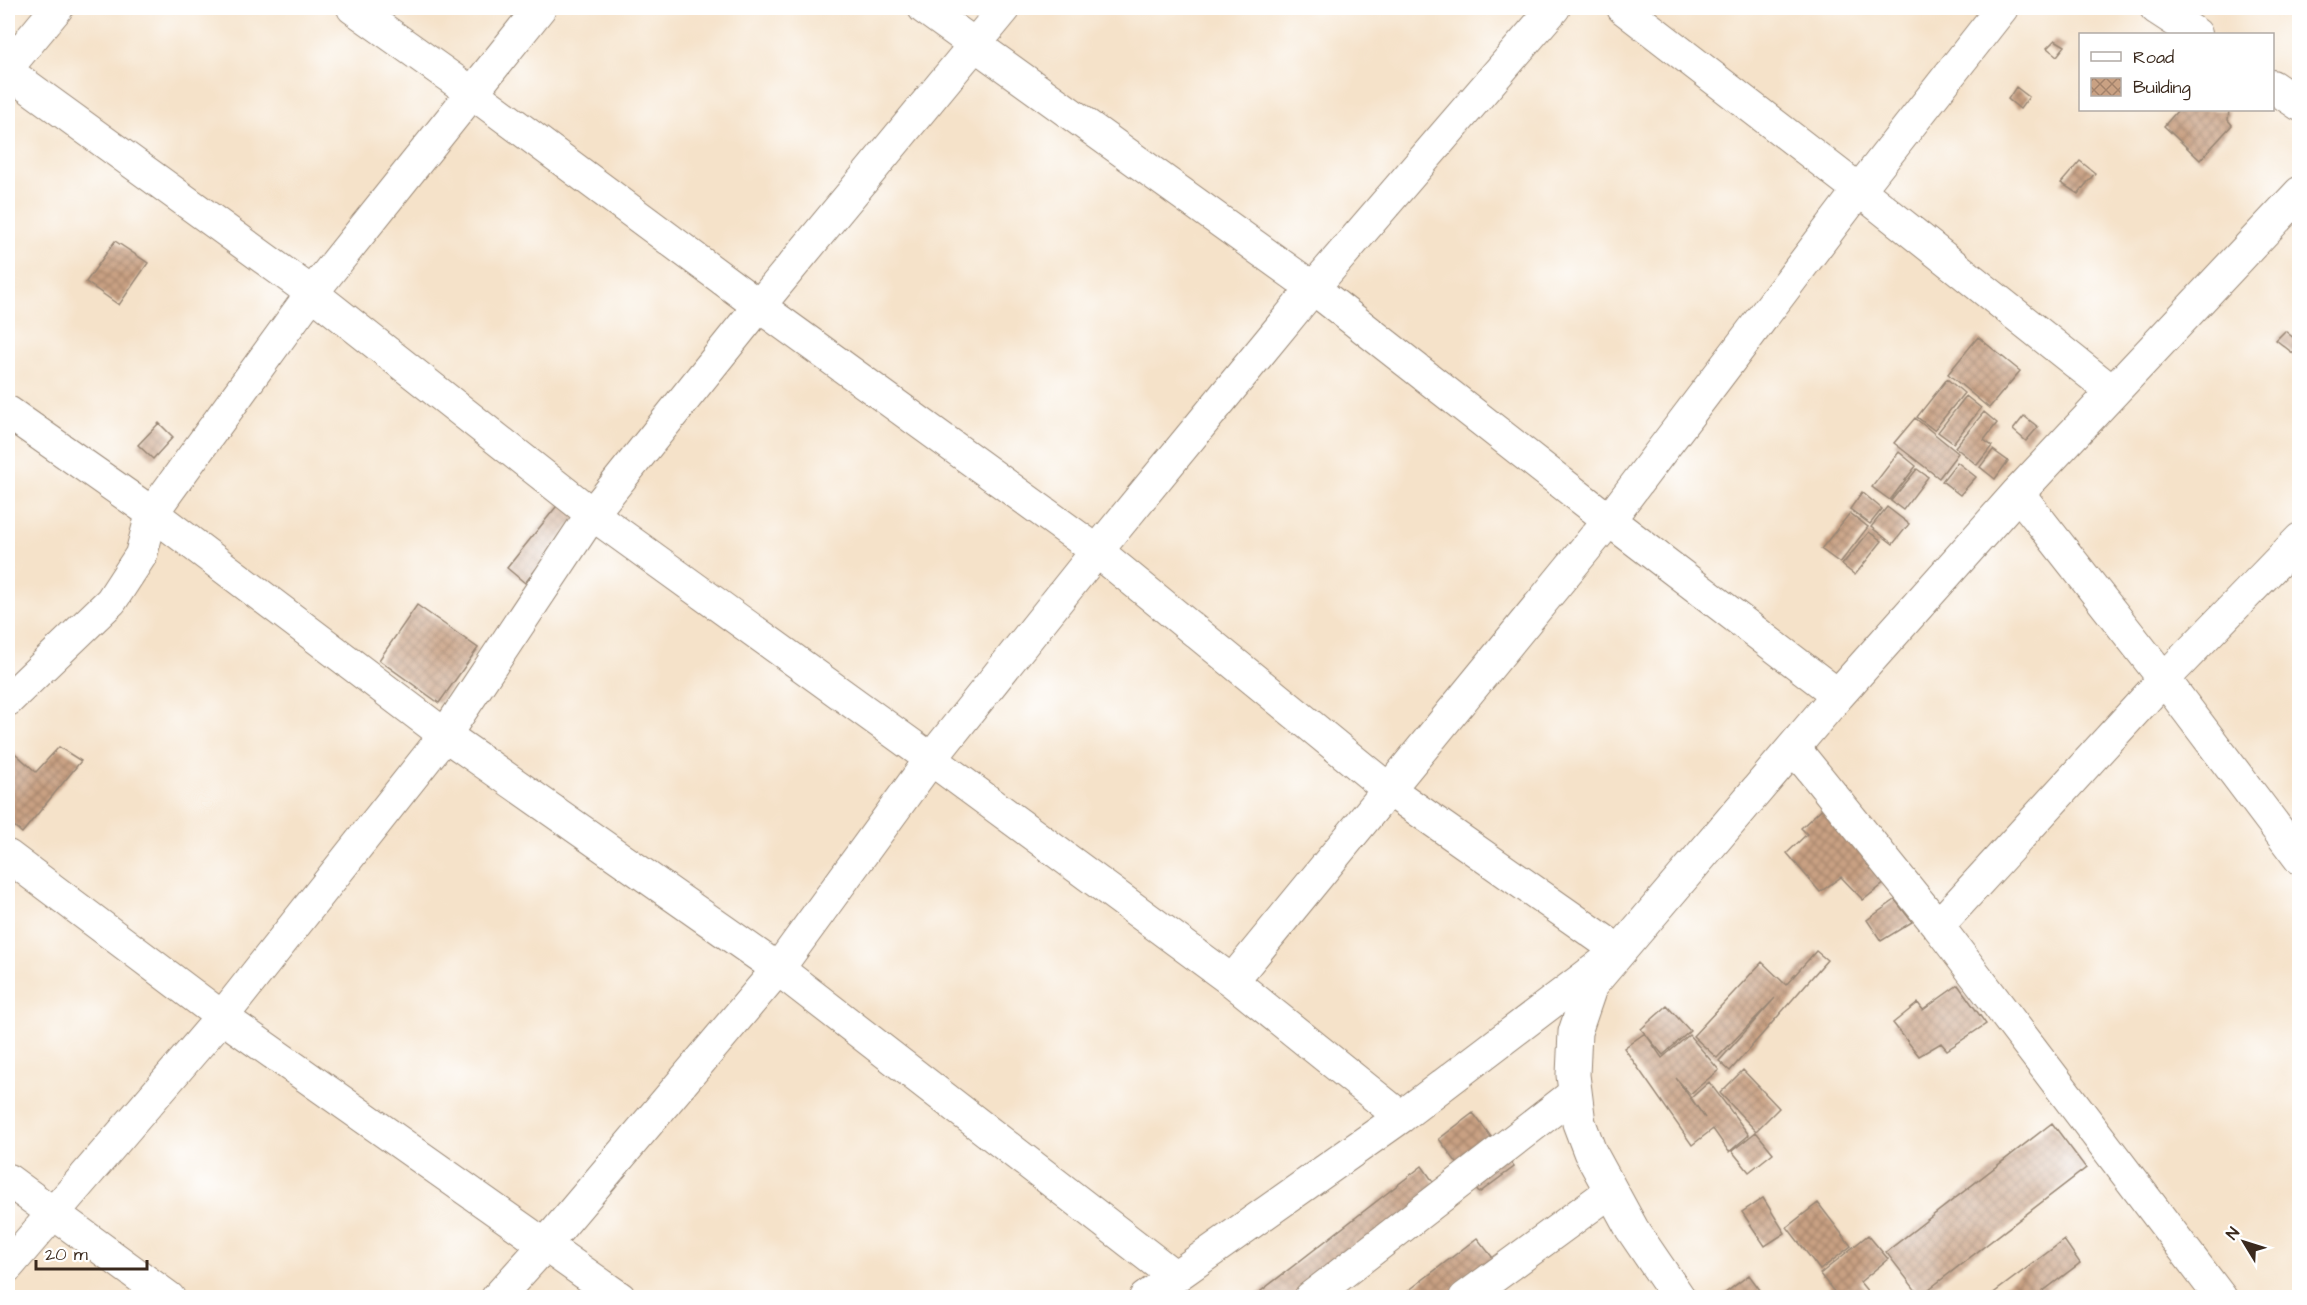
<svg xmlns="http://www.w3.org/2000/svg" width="2307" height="1305" font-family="'Architects Daughter',sans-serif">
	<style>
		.building { fill: url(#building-cross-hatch) }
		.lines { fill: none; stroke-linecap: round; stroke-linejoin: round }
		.street-casing { stroke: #988674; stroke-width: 34 }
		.highway-casing { stroke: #988674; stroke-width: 35 }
		.street { stroke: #fff; stroke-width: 32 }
		.highway { stroke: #fff; stroke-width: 33 }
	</style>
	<defs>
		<pattern id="building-cross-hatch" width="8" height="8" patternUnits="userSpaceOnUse" patternTransform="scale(1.5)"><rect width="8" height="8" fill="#c9a183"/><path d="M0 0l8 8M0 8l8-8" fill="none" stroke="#a4836b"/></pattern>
	</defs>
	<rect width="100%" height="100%" fill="#fff"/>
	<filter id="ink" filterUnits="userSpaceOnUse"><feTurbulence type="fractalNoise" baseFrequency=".0167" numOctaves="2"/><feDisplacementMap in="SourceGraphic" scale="12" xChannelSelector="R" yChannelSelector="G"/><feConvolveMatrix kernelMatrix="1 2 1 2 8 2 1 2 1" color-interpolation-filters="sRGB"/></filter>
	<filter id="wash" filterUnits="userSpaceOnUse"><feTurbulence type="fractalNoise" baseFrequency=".008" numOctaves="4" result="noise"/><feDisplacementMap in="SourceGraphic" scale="24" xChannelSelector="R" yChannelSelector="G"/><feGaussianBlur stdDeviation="1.35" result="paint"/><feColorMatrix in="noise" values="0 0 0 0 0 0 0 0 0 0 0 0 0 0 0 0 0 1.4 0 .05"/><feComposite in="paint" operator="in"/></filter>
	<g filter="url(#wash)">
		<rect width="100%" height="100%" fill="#f5e2c9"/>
		<g id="blocks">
			<!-- building -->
			<path class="building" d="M 2055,40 L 2065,46 L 2057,56 L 2047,48 Z
				M 2016,87 L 2029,97 L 2020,109 L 2008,99 Z
				M 2178,110 L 2229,110 L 2228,120 L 2232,125 L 2200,160 L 2164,126 Z
				M 2080,161 L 2095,173 L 2078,194 L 2061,183 Z
				M 115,241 L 148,263 L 119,305 L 86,282 Z
				M 2285,331 L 2300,343 L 2300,348 L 2294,354 L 2276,340 Z
				M 1978,337 L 2020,371 L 1989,408 L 1948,374 Z
				M 1947,379 L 1964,393 L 1934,430 L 1917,417 Z
				M 1966,396 L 1981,408 L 1953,443 L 1938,432 Z
				M 1984,412 L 1997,423 L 1984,440 L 1992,446 L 1977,465 L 1955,447 Z
				M 2024,416 L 2038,427 L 2026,441 L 2013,430 Z
				M 1915,418 L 1958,453 L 1939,478 L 1894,443 Z
				M 159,423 L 173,437 L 153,459 L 138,445 Z
				M 1993,450 L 2008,461 L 1995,479 L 1980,467 Z
				M 1899,452 L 1916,466 L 1890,500 L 1872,487 Z
				M 1957,462 L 1976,477 L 1960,495 L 1942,481 Z
				M 1917,469 L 1928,477 L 1903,510 L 1891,501 Z
				M 1862,492 L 1882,509 L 1870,524 L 1850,509 Z
				M 560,502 L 578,516 L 525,583 L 507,568 Z
				M 1887,507 L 1909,524 L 1893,544 L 1871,527 Z
				M 1850,513 L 1868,527 L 1840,563 L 1821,549 Z
				M 1869,532 L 1882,541 L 1855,575 L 1842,565 Z
				M 417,605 L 478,648 L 439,703 L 379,660 Z
				M 8,747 L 36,772 L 59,747 L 81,761 L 22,833 L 8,821 Z
				M 1829,802 L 1890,879 L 1863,900 L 1841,877 L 1820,892 L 1787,853 L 1807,834 L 1801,828 Z
				M 1895,900 L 1912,922 L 1881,941 L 1867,920 Z
				M 1816,951 L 1827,960 L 1730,1071 L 1719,1061 L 1775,998 L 1717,1058 L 1693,1036 L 1762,962 L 1786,985 Z
				M 1958,985 L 1986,1024 L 1947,1050 L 1941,1043 L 1919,1056 L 1893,1023 L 1918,1003 L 1923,1010 Z
				M 1667,1006 L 1690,1031 L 1663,1055 L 1641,1029 Z
				M 1645,1033 L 1662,1058 L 1689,1035 L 1719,1070 L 1690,1094 L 1676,1078 L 1705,1118 L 1691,1098 L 1709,1082 L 1749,1135 L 1729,1152 L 1713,1129 L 1692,1145 L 1624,1048 Z
				M 1743,1070 L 1779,1108 L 1756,1131 L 1720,1093 Z
				M 1473,1113 L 1514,1167 L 1479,1193 L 1439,1139 Z
				M 2052,1123 L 2086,1168 L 1920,1296 L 1886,1252 Z
				M 1756,1132 L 1773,1153 L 1749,1172 L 1732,1151 Z
				M 1422,1166 L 1446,1200 L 1319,1298 L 1252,1298 Z
				M 1763,1198 L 1785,1233 L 1765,1246 L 1742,1212 Z
				M 1818,1203 L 1851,1246 L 1820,1270 L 1787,1227 Z
				M 1868,1235 L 1888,1259 L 1860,1282 L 1873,1298 L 1839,1298 L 1820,1274 Z
				M 1477,1238 L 1501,1268 L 1460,1298 L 1399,1298 Z
				M 2064,1240 L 2080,1263 L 2034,1298 L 1987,1298 Z
				M 1749,1275 L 1766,1298 L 1726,1298 L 1724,1294 Z"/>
		</g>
	</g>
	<g filter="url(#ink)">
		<use href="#blocks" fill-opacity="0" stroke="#988674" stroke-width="1.5"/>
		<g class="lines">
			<!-- street casing -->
			<g class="street-casing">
				<path id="street" d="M 353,8 L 471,92 L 759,306 L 1097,551 L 1388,789 L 1619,951 L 1401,1117 L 1145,1298
					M 924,8 L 1313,288 L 1609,520 L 1838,695
					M 1623,8 L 1859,190 L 2113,392
					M 2156,8 L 2196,34
					M 8,67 L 57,8
					M 8,72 L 312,293 L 592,514 L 931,759 L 1232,981 L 1401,1117
					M 2272,86 L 2300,105
					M 8,412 L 152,513 L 445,735 L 778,969 L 1174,1276
					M 2018,493 L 2164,679 L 2300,859
					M 8,700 L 111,601 L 141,555 L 152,513 L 312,293 L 540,8
					M 1794,748 L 1938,926 L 2221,1298
					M 8,856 L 222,1017 L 620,1298
					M 1938,926 L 2164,679 L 2300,539
					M 1232,981 L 1609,520 L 1859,190 L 2002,8
					M 8,1180 L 169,1298
					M 8,1266 L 222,1017 L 445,735 L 592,514 L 759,306 L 1005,8
					M 497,1298 L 545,1245 L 778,969 L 931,759 L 1097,551 L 1313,288 L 1554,8
					M 1310,1298 L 1575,1093
					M 1465,1298 L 1611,1191"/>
			</g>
			<!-- highway casing -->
			<g class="highway-casing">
				<path id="highway" d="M 1679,1298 L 1632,1229 L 1590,1152 L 1579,1123 L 1573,1075 L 1575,1032 L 1591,985 L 1838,695 L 2018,493 L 2300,193"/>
			</g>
			<!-- street -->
			<use href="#street" class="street"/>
			<!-- highway -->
			<use href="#highway" class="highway"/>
		</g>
	</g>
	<!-- margin -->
	<rect width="2307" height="1305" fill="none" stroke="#fff" stroke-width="30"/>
	<!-- legend -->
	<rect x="2079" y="33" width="195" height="78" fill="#ffffff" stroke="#b1aaa5" stroke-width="1.5"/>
	<rect x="2091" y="52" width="30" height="9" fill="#ffffff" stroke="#b1aaa5" stroke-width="1.5"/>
	<text x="2133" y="63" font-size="18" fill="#3b2a1e">Road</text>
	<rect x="2091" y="78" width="30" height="18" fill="url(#building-cross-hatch)" stroke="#b1aaa5" stroke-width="1.5"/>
	<text x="2133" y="93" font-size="18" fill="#3b2a1e">Building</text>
	<!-- north arrow -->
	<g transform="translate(2244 1242) rotate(308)" stroke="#ffffff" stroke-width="4.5" paint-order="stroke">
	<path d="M0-4.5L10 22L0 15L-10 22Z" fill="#3b2a1e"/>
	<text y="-9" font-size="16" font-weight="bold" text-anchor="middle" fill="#3b2a1e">N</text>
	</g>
	<!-- scale -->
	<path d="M36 1260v9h111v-9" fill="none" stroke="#3b2a1e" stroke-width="3"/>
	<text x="45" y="1260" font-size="18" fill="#3b2a1e" stroke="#ffffff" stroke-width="4.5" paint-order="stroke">20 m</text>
</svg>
